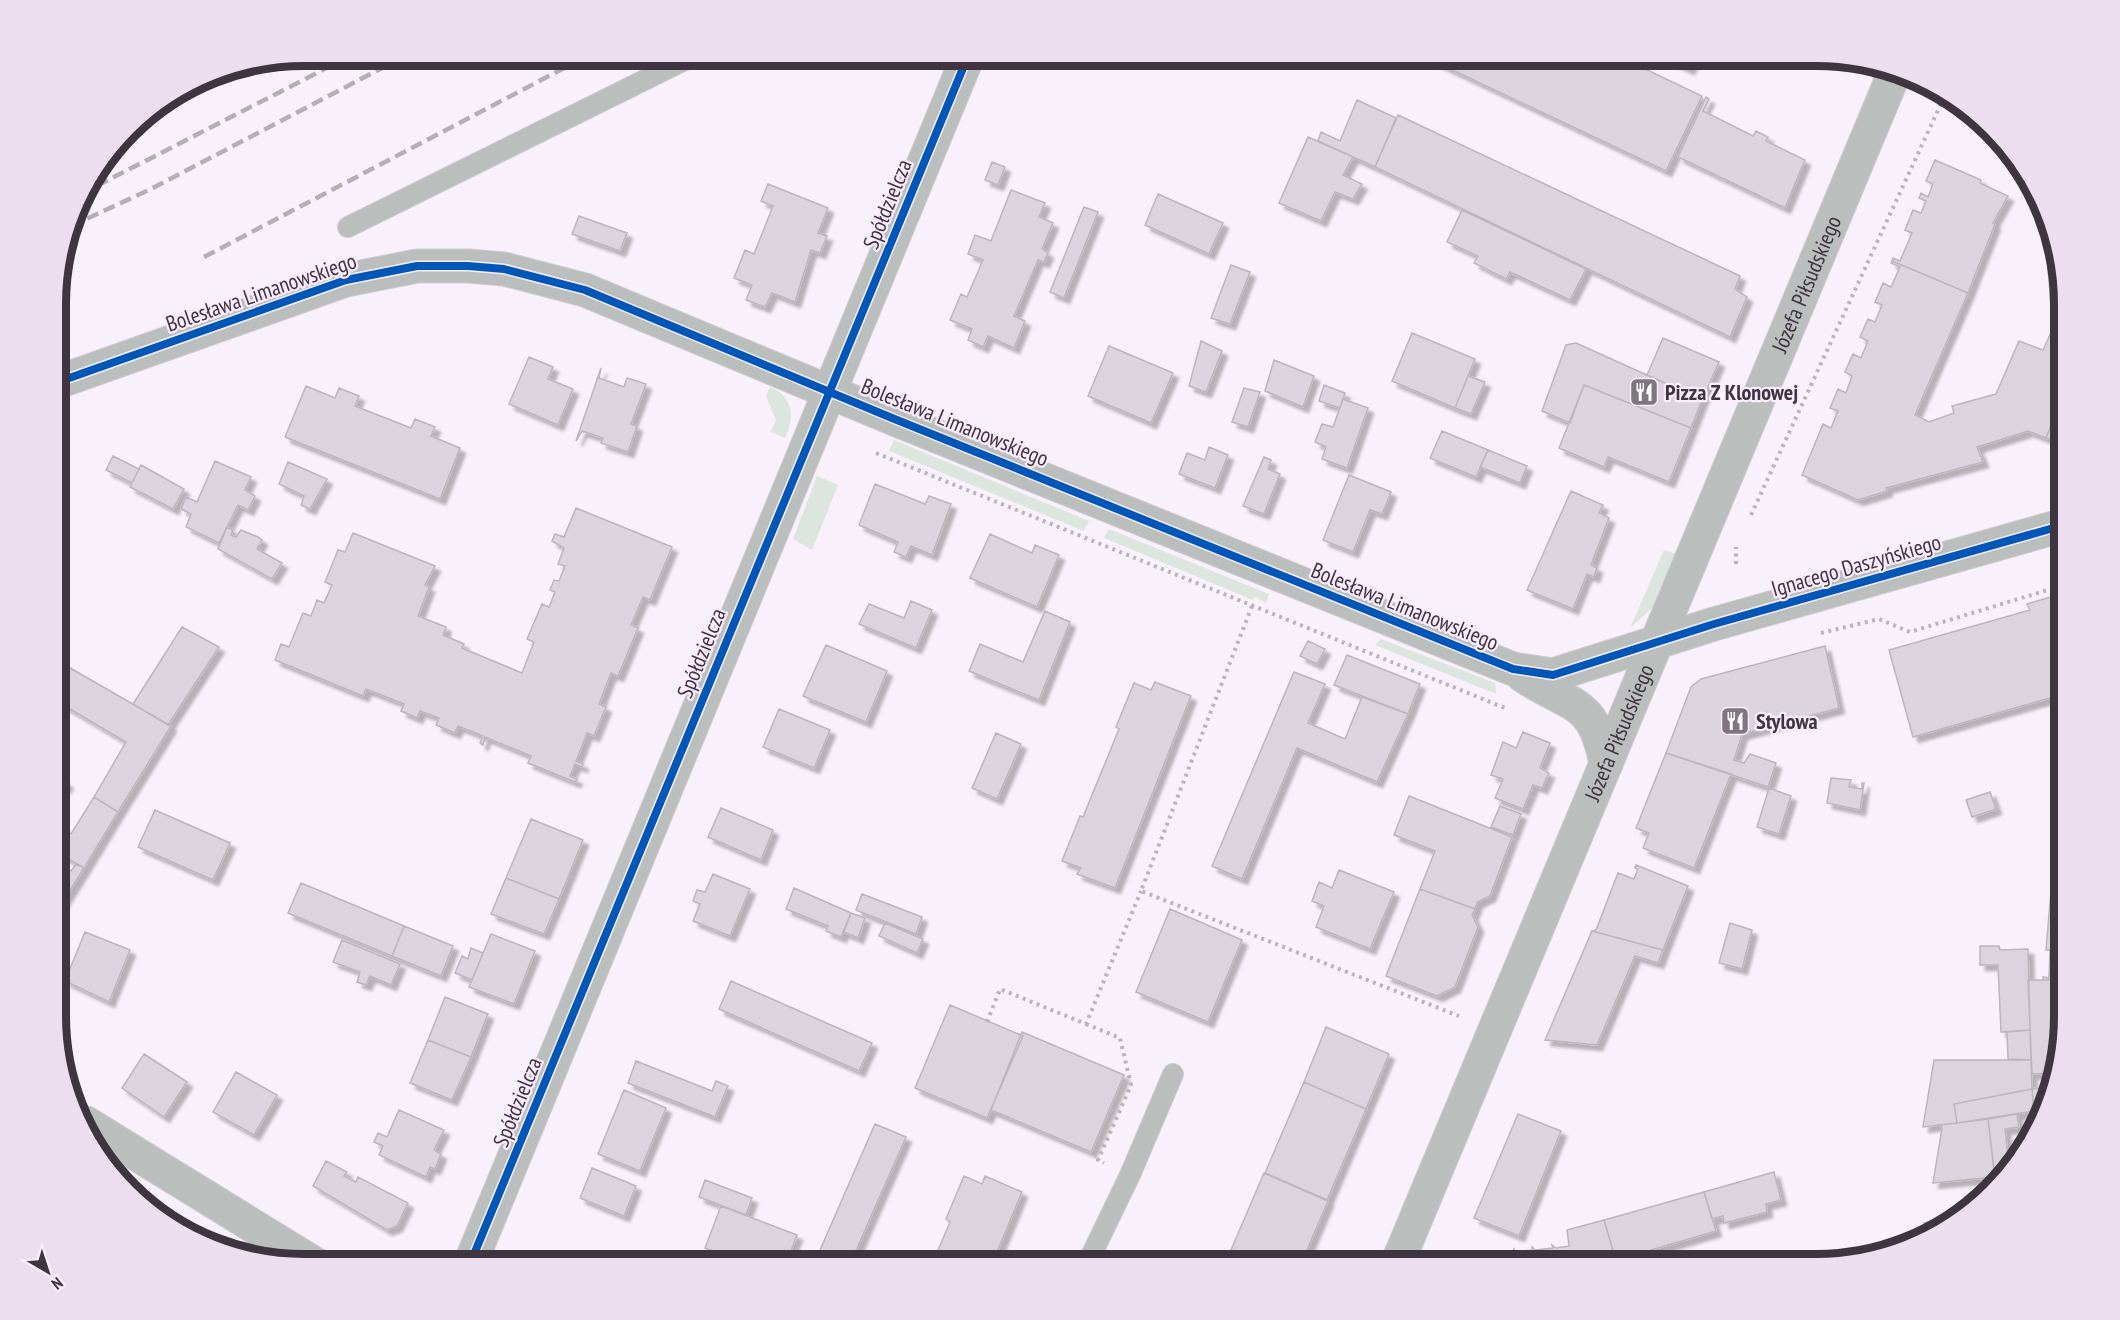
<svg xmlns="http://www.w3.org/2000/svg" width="2120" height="1320" font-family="'PT Sans Narrow',sans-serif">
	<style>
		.green { fill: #dce6df }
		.building { fill: #dbd3dd; stroke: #bcb5be; stroke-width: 1.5; filter: url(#shadow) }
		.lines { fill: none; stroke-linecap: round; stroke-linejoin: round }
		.service-casing { stroke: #d2cbd4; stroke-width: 22 }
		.minor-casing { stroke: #d2cbd4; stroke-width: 35 }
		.path { stroke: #b7b6b8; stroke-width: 4; stroke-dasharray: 3 4.5; stroke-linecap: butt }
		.service { stroke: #babebd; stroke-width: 20 }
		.minor { stroke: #babebd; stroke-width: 33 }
		.rail { stroke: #b1b0b2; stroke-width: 4.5; stroke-dasharray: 12 6; stroke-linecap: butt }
		.cycleway-casing { stroke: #fbecfe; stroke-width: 11 }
		.cycleway { stroke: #0057b8; stroke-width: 8 }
		.labels { text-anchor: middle; stroke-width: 4.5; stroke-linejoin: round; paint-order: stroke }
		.street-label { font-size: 22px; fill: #3e3540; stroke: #fbecfe }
		.poi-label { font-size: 22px; font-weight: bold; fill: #3e3540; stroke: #fbecfe; text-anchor: start }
		.rim { fill: none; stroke: #3e3540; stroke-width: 8 }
	</style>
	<defs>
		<filter id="shadow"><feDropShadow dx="5.5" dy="5.5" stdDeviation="1.5" flood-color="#0004"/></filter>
	</defs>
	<rect width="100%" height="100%" fill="#f8f0fa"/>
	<!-- green -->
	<path class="green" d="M 770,387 C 794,397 795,417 785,438 L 771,432 L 776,420 L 766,396 Z
		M 894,440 L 1089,521 L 1084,531 L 889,451 Z
		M 817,476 L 838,485 L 812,550 L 793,539 Z
		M 1109,529 L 1269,594 L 1266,603 L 1255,597 L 1253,600 L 1104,538 Z
		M 1664,550 L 1676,554 L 1652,608 L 1630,628 Z
		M 1381,639 L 1495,683 L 1496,694 L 1375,645 Z"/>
	<!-- building -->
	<path class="building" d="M 1423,56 L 1618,56 L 1702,96 L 1666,171 Z
		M 1660,56 L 1696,56 L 1689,69 Z
		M 1706,97 L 1709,99 L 1703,111 L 1753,136 L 1756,131 L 1768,137 L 1766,141 L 1805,160 L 1785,208 L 1678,157 Z
		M 1357,100 L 1396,118 L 1375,167 L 1318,141 L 1321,132 L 1340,141 Z
		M 1398,115 L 1740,276 L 1735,289 L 1747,297 L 1730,337 L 1375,167 Z
		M 1308,137 L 1353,157 L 1343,175 L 1362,184 L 1353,199 L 1335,192 L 1321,221 L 1279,203 Z
		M 1935,160 L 1981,180 L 1980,183 L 2008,196 L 1993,223 L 1995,224 L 1968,293 L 1892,261 L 1893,258 L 1900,261 L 1912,233 L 1905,230 L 1913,210 L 1921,213 L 1926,201 L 1919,198 L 1921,193 L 1928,197 L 1933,184 L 1926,181 Z
		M 992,162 L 1005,167 L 998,185 L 985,180 Z
		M 768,184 L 828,208 L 818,233 L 827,236 L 820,253 L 811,250 L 795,302 L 772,293 L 765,307 L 746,300 L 752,285 L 734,278 L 745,250 L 754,254 L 773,206 L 761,201 Z
		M 1011,190 L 1045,203 L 1039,217 L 1053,223 L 1042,249 L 1048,253 L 1044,262 L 1038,260 L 1014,316 L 1025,321 L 1014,348 L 988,336 L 983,347 L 968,340 L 972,329 L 950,320 L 961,294 L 967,297 L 983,260 L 968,254 L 975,235 L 991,241 Z
		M 1158,194 L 1223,223 L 1209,254 L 1145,225 Z
		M 1084,207 L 1098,212 L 1064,298 L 1050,292 Z
		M 1462,210 L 1586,269 L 1570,300 L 1510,272 L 1506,279 L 1474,263 L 1478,256 L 1447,242 Z
		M 579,216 L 627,233 L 620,251 L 572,234 Z
		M 2044,221 L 2064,288 L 2064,333 L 2053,328 Z
		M 1892,261 L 1968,293 L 1915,415 L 1929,422 L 1954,413 L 1952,406 L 1996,394 L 2019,341 L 2043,350 L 2053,328 L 2064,333 L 2064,392 L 2046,438 L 2028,431 L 1977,447 L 1983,462 L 1886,488 L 1887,491 L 1858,500 L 1802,475 L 1823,424 L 1831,428 L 1838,411 L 1830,408 L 1838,389 L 1846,393 L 1852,376 L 1845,372 L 1853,354 L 1861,358 L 1868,341 L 1860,337 L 1868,319 L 1875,322 L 1882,305 L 1875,302 L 1883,283 L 1891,287 L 1900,267 L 1891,263 Z
		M 1231,265 L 1250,272 L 1230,324 L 1211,318 Z
		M 1412,333 L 1475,359 L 1455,408 L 1392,381 Z
		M 1663,338 L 1719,362 L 1702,400 L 1647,375 Z
		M 1201,341 L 1222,351 L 1206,392 L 1189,386 Z
		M 1576,343 L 1702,400 L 1691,428 L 1584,385 L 1570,423 L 1542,411 L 1566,345 Z
		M 1109,346 L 1173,373 L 1151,423 L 1088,396 Z
		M 529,357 L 553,367 L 548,379 L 573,389 L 558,425 L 509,404 Z
		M 1274,360 L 1314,376 L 1303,407 L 1265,391 Z
		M 601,368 L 599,378 L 624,387 L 627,378 L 646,384 L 631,424 L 637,426 L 628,452 L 601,443 L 603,438 L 582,431 L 576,441 Z
		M 1468,376 L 1485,382 L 1471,414 L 1455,408 Z
		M 1324,385 L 1345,393 L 1340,408 L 1319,401 Z
		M 1584,385 L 1691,428 L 1669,482 L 1608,457 L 1604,467 L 1559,448 Z
		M 306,386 L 335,398 L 339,388 L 359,396 L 355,406 L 411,428 L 415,419 L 435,427 L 431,436 L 460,448 L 440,499 L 285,437 Z
		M 1244,388 L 1260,392 L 1248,427 L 1232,422 Z
		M 2064,392 L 2064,444 L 2063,444 L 2046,438 Z
		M 1343,399 L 1368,408 L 1347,468 L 1322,459 L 1326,447 L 1315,442 L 1322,424 L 1333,427 Z
		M 1442,431 L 1488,450 L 1476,477 L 1430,458 Z
		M 1209,447 L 1228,455 L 1215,488 L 1179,474 L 1187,453 L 1205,460 Z
		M 1488,450 L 1527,466 L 1520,483 L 1480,467 Z
		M 113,456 L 139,469 L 132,483 L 106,470 Z
		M 1264,457 L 1271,460 L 1268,469 L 1280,474 L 1264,514 L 1243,506 Z
		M 215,461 L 251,477 L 245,490 L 255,496 L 248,510 L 238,505 L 219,543 L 186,527 L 191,514 L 181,509 L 186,497 L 197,502 Z
		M 288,462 L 327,479 L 310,509 L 301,505 L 304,496 L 279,484 Z
		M 141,465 L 184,489 L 173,509 L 130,487 Z
		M 1349,475 L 1391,492 L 1382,514 L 1370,510 L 1353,552 L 1323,540 Z
		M 875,484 L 925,504 L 929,496 L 951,504 L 932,555 L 911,546 L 906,557 L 894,552 L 898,542 L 859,525 Z
		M 1571,491 L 1603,505 L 1599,513 L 1609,518 L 1591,565 L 1597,568 L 1594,577 L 1587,574 L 1573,609 L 1527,590 Z
		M 576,508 L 672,547 L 650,600 L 643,597 L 631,625 L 638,628 L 618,676 L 611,673 L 599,704 L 606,707 L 594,736 L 587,733 L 576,761 L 583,764 L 582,767 L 575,764 L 570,776 L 577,779 L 575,782 L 528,763 L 531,756 L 485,737 L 483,745 L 480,743 L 483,736 L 458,726 L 455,733 L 436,725 L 439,718 L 420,711 L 417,718 L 401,711 L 404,704 L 366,689 L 363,696 L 275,660 L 281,644 L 289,647 L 303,613 L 311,616 L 317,600 L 324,603 L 332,585 L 325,582 L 338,550 L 345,552 L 353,533 L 435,566 L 425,585 L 429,587 L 418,616 L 446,627 L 443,635 L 464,644 L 462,648 L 522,673 L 534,642 L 527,639 L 542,604 L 549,607 L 555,592 L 550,590 L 554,580 L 559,581 L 565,566 L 558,564 L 564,548 L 552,541 L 555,534 L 564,537 Z
		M 227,527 L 233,530 L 231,535 L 236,537 L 241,530 L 258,537 L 262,540 L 257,549 L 282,563 L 272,579 L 218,549 Z
		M 990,534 L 1032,553 L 1035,545 L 1059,555 L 1037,607 L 970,578 Z
		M 2064,593 L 2064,694 L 1913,737 L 1889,650 L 2030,610 L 2027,604 Z
		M 911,601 L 932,610 L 916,648 L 859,624 L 869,604 L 904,618 Z
		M 1045,611 L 1070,622 L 1039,700 L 969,671 L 980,644 L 1023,662 Z
		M 182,627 L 219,647 L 168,725 L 133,704 Z
		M 1308,641 L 1325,649 L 1317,664 L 1300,656 Z
		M 826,645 L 887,671 L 866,722 L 803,696 Z
		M 1825,646 L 1839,708 L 1742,734 L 1734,760 L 1744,763 L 1750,754 L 1776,763 L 1768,787 L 1666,753 L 1691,687 L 1701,679 Z
		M 1347,655 L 1420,684 L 1408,714 L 1334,685 Z
		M 58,661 L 171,726 L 118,812 L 94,797 L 126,742 L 58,702 Z
		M 1294,672 L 1325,684 L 1308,723 L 1345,739 L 1362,697 L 1408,714 L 1377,782 L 1297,748 L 1242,879 L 1212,866 Z
		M 1155,682 L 1191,696 L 1115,888 L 1077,874 L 1081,868 L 1062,861 L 1080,816 L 1083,817 L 1119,729 L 1116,727 L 1134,683 L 1151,690 Z
		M 779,709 L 830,730 L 814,768 L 763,747 Z
		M 1523,732 L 1550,743 L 1540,768 L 1549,773 L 1542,788 L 1533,785 L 1523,809 L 1495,798 L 1503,779 L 1491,775 L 1503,742 L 1516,748 Z
		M 996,733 L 1021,744 L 997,799 L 972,788 Z
		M 1666,753 L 1731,774 L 1694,868 L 1643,848 L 1649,833 L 1636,828 Z
		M 58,777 L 68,783 L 65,788 L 60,785 L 58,790 Z
		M 1831,778 L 1851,780 L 1849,787 L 1862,789 L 1862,783 L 1864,783 L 1860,810 L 1827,803 Z
		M 1769,788 L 1791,796 L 1779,834 L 1757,827 Z
		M 1990,792 L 1996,809 L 1972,817 L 1966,800 Z
		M 1409,796 L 1512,837 L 1490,896 L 1477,902 L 1475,909 L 1420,889 L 1435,851 L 1394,835 Z
		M 94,797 L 118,812 L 84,868 L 58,853 L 58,836 L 62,829 L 71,834 Z
		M 1500,806 L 1521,814 L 1513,835 L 1491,827 Z
		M 721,808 L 773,830 L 761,860 L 708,837 Z
		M 155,810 L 230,843 L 213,880 L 138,847 Z
		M 531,819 L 583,840 L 559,899 L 506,878 Z
		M 76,864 L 84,868 L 66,897 L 58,891 L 58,874 L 62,867 L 71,871 Z
		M 1636,865 L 1688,886 L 1663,950 L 1592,931 L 1596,930 L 1618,873 L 1634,879 L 1638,869 L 1635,868 Z
		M 1339,870 L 1394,892 L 1370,949 L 1316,927 L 1324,906 L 1312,901 L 1319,882 L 1332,888 Z
		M 713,874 L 750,889 L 730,936 L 693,921 L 700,904 L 693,901 L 697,890 L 705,892 Z
		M 506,878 L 559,899 L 544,934 L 491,914 Z
		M 301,883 L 404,926 L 392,956 L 288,913 Z
		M 794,888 L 851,913 L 841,937 L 826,931 L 828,926 L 786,909 Z
		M 1420,889 L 1475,909 L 1472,915 L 1478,927 L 1455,987 L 1437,996 L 1386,976 Z
		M 2064,890 L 2064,980 L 2043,980 L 2043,977 L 2049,978 L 2050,950 L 2046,950 L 2051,891 Z
		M 58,891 L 66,897 L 58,910 Z
		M 862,894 L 922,917 L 916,934 L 856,910 Z
		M 1170,909 L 1242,940 L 1208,1022 L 1136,992 Z
		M 851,913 L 865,918 L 858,938 L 844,932 Z
		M 885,923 L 923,939 L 917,953 L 879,936 Z
		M 1730,923 L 1752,930 L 1742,969 L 1719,963 Z
		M 404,926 L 453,946 L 441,976 L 392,956 Z
		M 1592,931 L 1663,950 L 1658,963 L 1635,956 L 1597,1045 L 1545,1040 Z
		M 85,932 L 130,950 L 109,1002 L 65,981 Z
		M 491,934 L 535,951 L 514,1004 L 469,987 Z
		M 342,940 L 400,964 L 391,985 L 370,976 L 366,985 L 357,982 L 360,972 L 333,962 Z
		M 1980,946 L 1999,946 L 2000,950 L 2028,949 L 2030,1030 L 2001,1032 L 1998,965 L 1980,965 Z
		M 471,948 L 483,953 L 472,980 L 455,973 L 462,956 L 468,959 Z
		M 2028,980 L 2064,980 L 2064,1032 L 2060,1032 L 2056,1073 L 2032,1074 Z
		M 731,981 L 872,1043 L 859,1071 L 719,1009 Z
		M 445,997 L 488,1014 L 471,1057 L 428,1040 Z
		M 950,1005 L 1023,1036 L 987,1118 L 915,1088 Z
		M 1326,1027 L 1389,1054 L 1366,1109 L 1304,1082 Z
		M 2030,1030 L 2031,1060 L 2008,1059 L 2007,1032 Z
		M 1022,1032 L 1124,1075 L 1091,1152 L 991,1110 Z
		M 428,1040 L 471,1057 L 452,1100 L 410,1083 Z
		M 144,1054 L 187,1082 L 164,1117 L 122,1088 Z
		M 1934,1060 L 2031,1060 L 2032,1089 L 1954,1104 L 1957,1123 L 1923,1127 Z
		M 636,1061 L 712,1091 L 716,1081 L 728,1086 L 715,1117 L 628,1083 Z
		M 236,1072 L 277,1095 L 254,1135 L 213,1112 Z
		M 1304,1082 L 1366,1109 L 1327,1200 L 1265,1173 Z
		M 2053,1086 L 2045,1109 L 2034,1111 L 2032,1089 Z
		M 2032,1089 L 2034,1111 L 1957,1123 L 1954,1104 Z
		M 624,1090 L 666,1108 L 640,1171 L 598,1154 Z
		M 399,1110 L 444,1130 L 434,1150 L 441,1154 L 435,1169 L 430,1167 L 426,1177 L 379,1155 L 383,1146 L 374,1142 L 378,1133 L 387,1137 Z
		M 1518,1114 L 1561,1131 L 1519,1236 L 1474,1218 Z
		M 2017,1114 L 2019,1127 L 2005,1129 L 2009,1167 L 1995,1179 L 1988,1119 Z
		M 1988,1119 L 1995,1177 L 1933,1183 L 1942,1128 L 1940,1125 Z
		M 875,1124 L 906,1137 L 850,1264 L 814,1264 Z
		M 326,1161 L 347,1172 L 344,1176 L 356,1182 L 358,1177 L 408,1203 L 397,1226 L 387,1230 L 313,1186 Z
		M 592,1168 L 636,1186 L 624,1216 L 580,1198 Z
		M 1774,1172 L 1781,1200 L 1766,1204 L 1767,1212 L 1724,1223 L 1723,1216 L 1712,1219 L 1704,1192 Z
		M 1264,1173 L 1328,1201 L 1301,1264 L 1225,1264 Z
		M 964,1176 L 982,1184 L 985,1176 L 1022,1192 L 992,1264 L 932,1264 L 950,1222 L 946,1219 Z
		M 705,1180 L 752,1198 L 746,1215 L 699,1197 Z
		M 1704,1192 L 1716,1231 L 1651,1250 L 1644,1259 L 1617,1264 L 1604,1220 Z
		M 154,1204 L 197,1227 L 193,1235 L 166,1223 L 151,1208 Z
		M 721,1206 L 797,1235 L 786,1264 L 747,1264 L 705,1248 Z
		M 1961,1212 L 1941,1231 L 1927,1235 L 1924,1223 Z
		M 1604,1220 L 1617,1264 L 1448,1264 L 1450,1259 L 1512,1253 L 1514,1249 L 1515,1252 L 1532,1250 L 1532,1247 L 1535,1250 L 1553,1248 L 1552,1245 L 1556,1248 L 1569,1246 L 1567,1230 Z
		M 716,1252 L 747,1264 L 711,1264 Z"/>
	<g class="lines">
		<!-- service casing -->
		<g class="service-casing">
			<path id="service" d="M 348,227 L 693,56
				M 1087,1264 L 1130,1175 L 1173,1074"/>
		</g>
		<!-- minor casing -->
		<g class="minor-casing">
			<g id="minor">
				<path d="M 58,382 L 346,280 L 417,266 L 468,266 L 504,269 L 585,290 L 892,418 L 1513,669 L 1553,675 L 1714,624 L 2064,525"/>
				<path d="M 1522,675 C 1572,709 1593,697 1606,764"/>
				<path d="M 86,1123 L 315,1264"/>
				<path d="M 470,1264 L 968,56"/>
				<path id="s1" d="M 1397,1264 L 1896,69"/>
			</g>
		</g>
		<!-- path -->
		<path class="path" d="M 876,453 L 1505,708
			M 1751,515 L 1946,93
			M 1736,564 L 1736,547
			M 1252,606 L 1141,891 L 1459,1016
			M 1821,633 L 1879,619 L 1910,632 L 2064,585
			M 987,1022 L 1000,989 L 1086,1024 L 1141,891
			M 1086,1024 L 1120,1038 L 1131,1085 L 1098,1160 L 1104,1163"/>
		<!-- service -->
		<use href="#service" class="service"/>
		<!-- minor -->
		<use href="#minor" class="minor"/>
		<!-- rail -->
		<path class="rail" d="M 81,194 L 350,56
			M 71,226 L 149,190 L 405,56
			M 204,257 L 587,56"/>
		<!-- cycleway casing -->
		<g class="cycleway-casing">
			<path id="cycleway" d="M 58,382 L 346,280 L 417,266 L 468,266 L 504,269 L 585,290 L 892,418 L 1513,669 L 1553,675 L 1714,624 L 2064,525
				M 470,1264 L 968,56"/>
		</g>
		<!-- cycleway -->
		<use href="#cycleway" class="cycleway"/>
	</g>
	<!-- icons -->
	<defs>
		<g id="restaurant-square" transform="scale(1.5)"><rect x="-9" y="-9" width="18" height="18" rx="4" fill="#7f7681" stroke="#fbecfe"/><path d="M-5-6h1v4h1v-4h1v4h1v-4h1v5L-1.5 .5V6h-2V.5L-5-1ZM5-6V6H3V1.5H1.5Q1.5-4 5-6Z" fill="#fff"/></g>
	</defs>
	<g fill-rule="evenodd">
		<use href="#restaurant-square" x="1644" y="392"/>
		<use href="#restaurant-square" x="1735" y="721"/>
	</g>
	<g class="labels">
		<!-- street labels -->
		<g class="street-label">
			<text transform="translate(887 204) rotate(-68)" y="8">Spółdzielcza</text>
			<text dy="8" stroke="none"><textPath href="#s1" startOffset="1062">Józefa Piłsudskiego</textPath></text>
			<text transform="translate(261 292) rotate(-19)" y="8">Bolesława Limanowskiego</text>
			<text transform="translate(955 422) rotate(22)" y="8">Bolesława Limanowskiego</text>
			<text transform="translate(1856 565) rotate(-16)" y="8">Ignacego Daszyńskiego</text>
			<text transform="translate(1405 606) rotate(22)" y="8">Bolesława Limanowskiego</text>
			<text transform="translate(701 653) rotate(-68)" y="8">Spółdzielcza</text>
			<text dy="8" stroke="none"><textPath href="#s1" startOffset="576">Józefa Piłsudskiego</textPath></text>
			<text transform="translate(517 1102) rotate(-68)" y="8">Spółdzielcza</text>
		</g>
		<!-- poi labels -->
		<g class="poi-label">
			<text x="1665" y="400">Pizza Z Klonowej</text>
			<text x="1756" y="729">Stylowa</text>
		</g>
	</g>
	<!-- crop -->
	<path d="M0 0H2120V1320H0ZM304 66H1816A238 238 0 0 1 2054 304V1016A238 238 0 0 1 1816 1254H304A238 238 0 0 1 66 1016V304A238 238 0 0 1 304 66Z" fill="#ecddef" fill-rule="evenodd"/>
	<path class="rim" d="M304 66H1816A238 238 0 0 1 2054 304V1016A238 238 0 0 1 1816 1254H304A238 238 0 0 1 66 1016V304A238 238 0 0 1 304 66Z"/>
	<!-- north arrow -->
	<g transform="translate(48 1272) rotate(141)" stroke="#fbecfe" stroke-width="4.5" paint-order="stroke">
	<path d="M0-4.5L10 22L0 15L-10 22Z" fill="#3e3540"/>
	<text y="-9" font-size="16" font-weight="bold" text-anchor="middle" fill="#3e3540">N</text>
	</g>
</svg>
